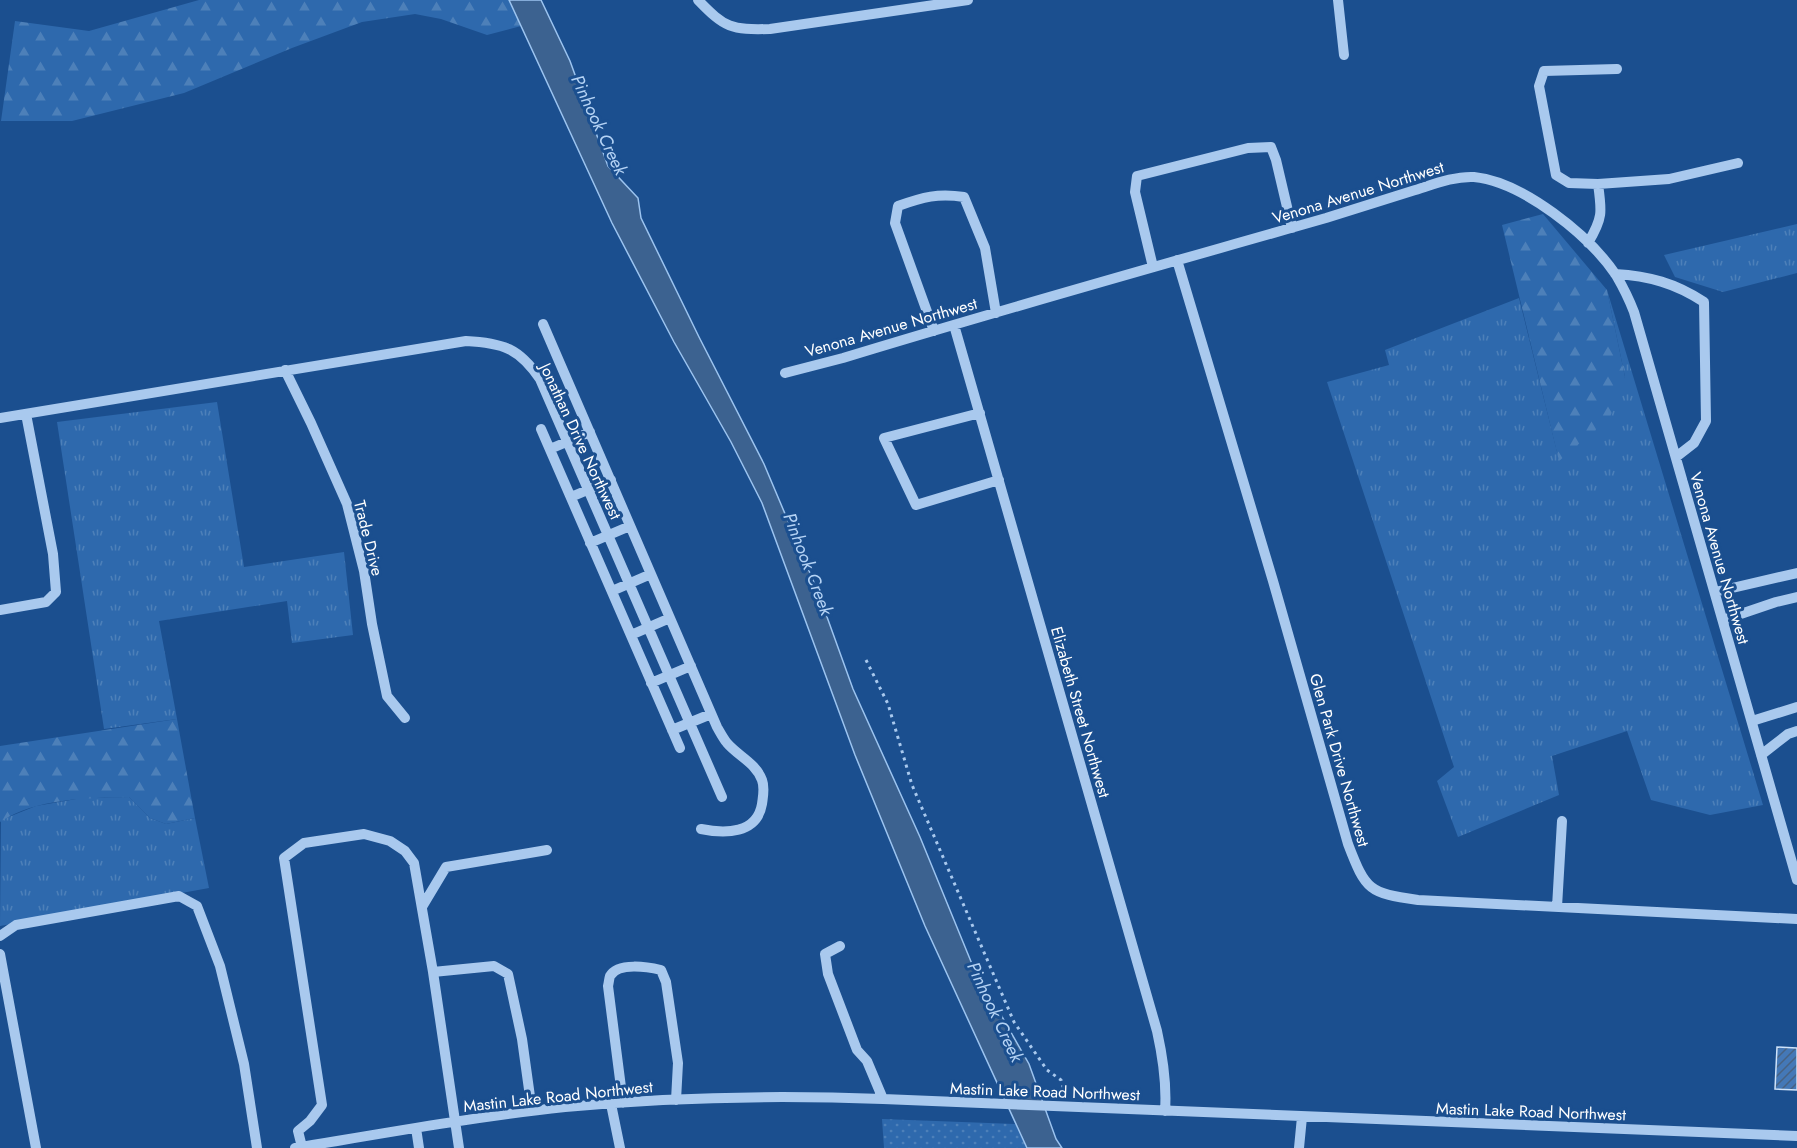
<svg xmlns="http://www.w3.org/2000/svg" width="1797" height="1148" font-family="Jost,sans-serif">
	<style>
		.grass { fill: url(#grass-tufts) }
		.forest { fill: url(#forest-firs) }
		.park { fill: url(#park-dots) }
		.water { fill: #3c6290; stroke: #9cc4f0; stroke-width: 1.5 }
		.building { fill: url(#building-hatch); stroke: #cfe3fa; stroke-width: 1.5 }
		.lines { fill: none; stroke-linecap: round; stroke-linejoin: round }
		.path { stroke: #a9c9ee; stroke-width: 3; stroke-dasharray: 3 4.5; stroke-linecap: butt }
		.minor { stroke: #a9c9ee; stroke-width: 10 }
		.labels { text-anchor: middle; stroke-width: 6; stroke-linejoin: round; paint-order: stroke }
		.street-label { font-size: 16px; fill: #fff; stroke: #1b4f8f }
		.water-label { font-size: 18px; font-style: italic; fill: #b5d3f5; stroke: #1b4f8f }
	</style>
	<defs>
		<pattern id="grass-tufts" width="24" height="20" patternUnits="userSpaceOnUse" patternTransform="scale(1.5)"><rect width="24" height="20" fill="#2e69ad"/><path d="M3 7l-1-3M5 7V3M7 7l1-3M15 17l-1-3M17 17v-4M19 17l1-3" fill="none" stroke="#4d80b9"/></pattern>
		<pattern id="forest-firs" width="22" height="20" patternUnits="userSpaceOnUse" patternTransform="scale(1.5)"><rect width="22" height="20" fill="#2e69ad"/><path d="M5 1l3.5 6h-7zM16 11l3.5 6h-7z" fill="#4d80b9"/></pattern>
		<pattern id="park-dots" width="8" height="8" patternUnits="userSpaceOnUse" patternTransform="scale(1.5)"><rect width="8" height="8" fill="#2e69ad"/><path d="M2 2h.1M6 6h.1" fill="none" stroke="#4d80b9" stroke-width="1.8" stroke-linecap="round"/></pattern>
		<pattern id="building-hatch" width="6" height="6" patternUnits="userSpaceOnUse" patternTransform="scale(1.5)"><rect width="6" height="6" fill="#4478b7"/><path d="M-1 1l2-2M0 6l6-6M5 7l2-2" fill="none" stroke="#486282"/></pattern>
	</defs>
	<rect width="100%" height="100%" fill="#1b4f8f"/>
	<!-- grass -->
	<path class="grass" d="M 1797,224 L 1797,273 L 1723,292 L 1675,277 L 1664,255 Z
		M 1607,290 L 1763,805 L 1710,815 L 1651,800 L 1627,731 L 1552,756 L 1559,795 L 1458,837 L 1437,781 L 1454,767 L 1327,382 L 1389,365 L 1385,350 L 1519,298 L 1559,460 L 1625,377 Z
		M 217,402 L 244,567 L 344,552 L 353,635 L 292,643 L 287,601 L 159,621 L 177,719 L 104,729 L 57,422 Z
		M 129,797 L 150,818 L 166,824 L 195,818 L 209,888 L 0,926 L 1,820 L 36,806 L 82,798 Z"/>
	<!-- forest -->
	<path class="forest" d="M 199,0 L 509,0 L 521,26 L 487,35 L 441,19 L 415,14 L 362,22 L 292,48 L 184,93 L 72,121 L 1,121 L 15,21 L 89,31 Z
		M 1543,214 L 1607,290 L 1625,377 L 1610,417 L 1559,461 L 1502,225 Z
		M 177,719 L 195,818 L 166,824 L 150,818 L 129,797 C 87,798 37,798 0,822 L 0,746 Z"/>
	<!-- park -->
	<path class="park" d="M 882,1119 L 1015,1124 L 1027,1148 L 884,1148 Z"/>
	<!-- water -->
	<path class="water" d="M 509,0 L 541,0 L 570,61 L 608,166 L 638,198 L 641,218 L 699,337 L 764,464 L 818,592 L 853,689 L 920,837 L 972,964 L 1029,1064 L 1056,1139 L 1062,1148 L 1027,1148 L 925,926 L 855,755 L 762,503 L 731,442 L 674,342 L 612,223 Z"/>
	<!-- building -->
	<path class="building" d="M 1777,1047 L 1797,1048 L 1797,1090 L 1775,1089 Z"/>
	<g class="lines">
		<!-- path -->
		<path class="path" d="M 866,660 L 888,704 L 912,785 L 1014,1022 L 1047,1070 L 1061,1080 L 1065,1093"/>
		<!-- minor -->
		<path class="minor" d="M 698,0 C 725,28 731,30 770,29 L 968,0
			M 1338,0 L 1344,55
			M 1617,69 L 1544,71 L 1539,86 L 1556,175 L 1569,183 L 1598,184 L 1669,179 L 1738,163
			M 1588,243 C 1603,218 1602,212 1598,184
			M 1177,260 L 1273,581 L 1348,844 C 1366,891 1369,893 1418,900 L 1797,919
			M 1153,267 L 1135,192 L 1137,176 L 1248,148 L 1271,147 L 1276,160 L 1292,228
			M 1615,274 C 1649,276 1675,283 1704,302 L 1706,421 L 1694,443 L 1676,457
			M 543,324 L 717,727 C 720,732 723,738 727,743 C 738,756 756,763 762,780 C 765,788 763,796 762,804 C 757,834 725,834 701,829
			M 954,325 L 1157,1031 C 1163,1058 1167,1083 1165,1111
			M 934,331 L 895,223 L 898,206 C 923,197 938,193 964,197 L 985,248 L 996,313
			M 285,370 L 311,423 L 347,504 L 364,571 L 372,624 L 387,696 L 405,718
			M 785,373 L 843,358 C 1003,309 1165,264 1326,218 C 1355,209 1383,200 1412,191 C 1432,185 1453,176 1474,177 C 1523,182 1589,235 1616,275 C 1623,287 1629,299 1634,312 L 1797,880
			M 980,413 L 884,438 L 916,505 L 999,480
			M 0,418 L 466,341 C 503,343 519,348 540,379 L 722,797
			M 541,429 L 680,748
			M 550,449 L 590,432
			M 571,497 L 611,480
			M 590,543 L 630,526
			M 612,591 L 651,574
			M 1715,592 L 1797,573
			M 0,610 L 46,602 L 56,592 L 53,554 L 26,414
			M 1723,620 L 1776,602 L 1797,597
			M 631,635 L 670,618
			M 651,683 L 691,666
			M 1752,721 L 1797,707
			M 672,730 L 711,714
			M 1761,755 L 1788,734 L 1797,731
			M 422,907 L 446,867 L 547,850
			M 1557,907 L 1562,821
			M 0,936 L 16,925 L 179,896 L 197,906 L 220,966 L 244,1064 L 257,1148
			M 840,946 L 825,954 L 828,974 L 857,1050 L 867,1061 L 883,1099
			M 0,954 L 36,1148
			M 433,972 L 494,966 L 508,974 L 522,1039 L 532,1111
			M 623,1103 L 608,986 C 609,982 609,979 610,976 C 618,962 648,967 661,970 L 666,982 L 678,1063 L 676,1100
			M 611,1104 L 620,1148
			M 416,1128 L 419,1148
			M 302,1147 L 298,1131 L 310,1121 L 322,1105 L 284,858 L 304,843 L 364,834 L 390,841 L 405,851 L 414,863 L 433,972 L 459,1148
			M 295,1148 C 385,1133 474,1117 565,1107 C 670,1097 777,1095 883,1099 L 1797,1136
			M 1299,1148 L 1302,1117"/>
	</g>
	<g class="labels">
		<!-- street labels -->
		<g class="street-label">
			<text transform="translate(1358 192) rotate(-17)" y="6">Venona Avenue Northwest</text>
			<text transform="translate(891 327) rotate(-16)" y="6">Venona Avenue Northwest</text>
			<text transform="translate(581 441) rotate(65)" y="6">Jonathan Drive Northwest</text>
			<text transform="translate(369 538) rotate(76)" y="6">Trade Drive</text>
			<text transform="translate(1720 558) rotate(74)" y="6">Venona Avenue Northwest</text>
			<text transform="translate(1081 712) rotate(74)" y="6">Elizabeth Street Northwest</text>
			<text transform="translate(1340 760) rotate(74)" y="6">Glen Park Drive Northwest</text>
			<text transform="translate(1045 1091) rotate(2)" y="6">Mastin Lake Road Northwest</text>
			<text transform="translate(558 1096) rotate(-6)" y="6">Mastin Lake Road Northwest</text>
			<text transform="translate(1531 1111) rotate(2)" y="6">Mastin Lake Road Northwest</text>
		</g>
		<!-- water labels -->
		<g class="water-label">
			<text transform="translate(599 125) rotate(65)" y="6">Pinhook Creek</text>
			<text transform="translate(808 564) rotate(69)" y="6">Pinhook Creek</text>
			<text transform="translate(995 1012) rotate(65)" y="6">Pinhook Creek</text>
		</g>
	</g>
</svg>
